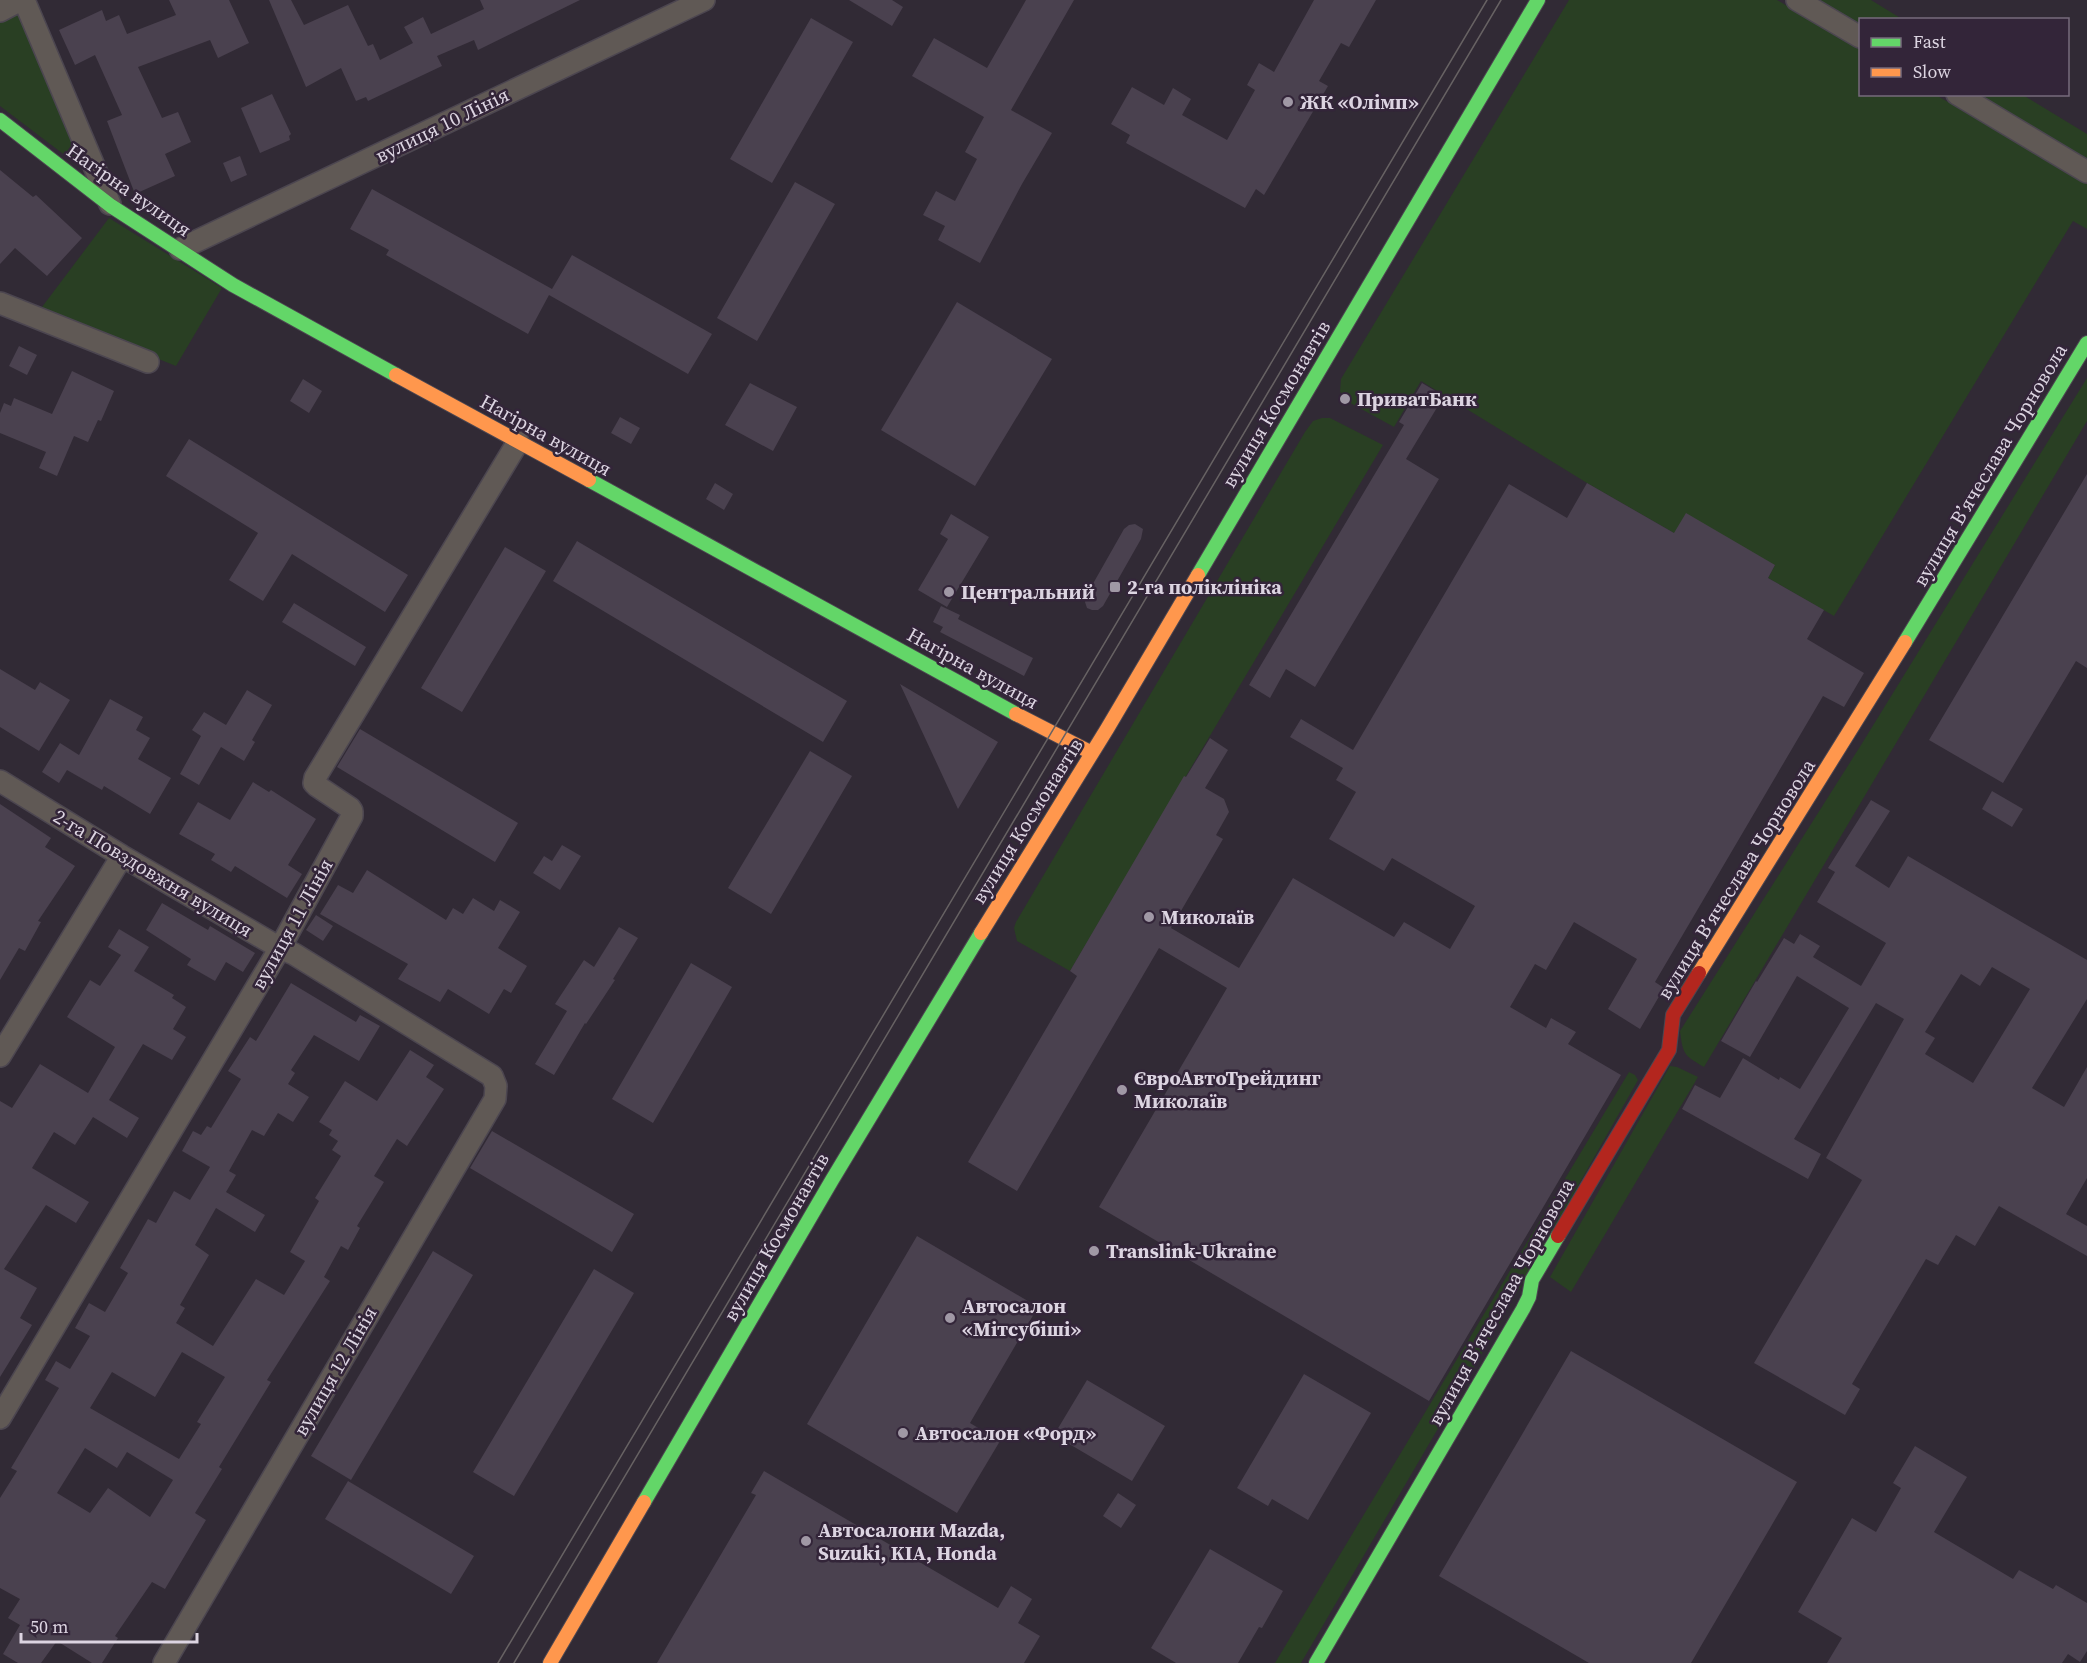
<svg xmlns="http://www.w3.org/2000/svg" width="2087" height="1663" font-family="'Source Serif 4',serif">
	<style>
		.green { fill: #293f23 }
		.building { fill: #4a414f; fill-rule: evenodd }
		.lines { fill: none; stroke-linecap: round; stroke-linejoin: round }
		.street-casing { stroke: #4c4650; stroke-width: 24 }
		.fast-casing { stroke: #4c4650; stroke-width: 16 }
		.slow-casing { stroke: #4c4650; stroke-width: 16 }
		.jam-casing { stroke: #4c4650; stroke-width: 16 }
		.street { stroke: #605955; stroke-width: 21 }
		.fast { stroke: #63d668; stroke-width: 14 }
		.slow { stroke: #ff974d; stroke-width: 14 }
		.jam { stroke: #b3261e; stroke-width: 14 }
		.tram { stroke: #676263; stroke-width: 1.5 }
		.poi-dot { fill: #a098a5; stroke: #332539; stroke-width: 2 }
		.labels { text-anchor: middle; stroke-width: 5; stroke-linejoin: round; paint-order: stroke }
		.poi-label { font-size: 20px; font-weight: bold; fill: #dcd4e1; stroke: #332539; text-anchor: start }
		.street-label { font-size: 20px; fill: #dcd4e1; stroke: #332539 }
	</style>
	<rect width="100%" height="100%" fill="#312a35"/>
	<!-- green -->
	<path class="green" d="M 1569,0 L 1777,0 L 1860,50 L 1860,94 L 1936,95 L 2087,184 L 2087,229 L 2073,221 L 1834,616 L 1768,578 L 1775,565 L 1674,533 L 1587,483 L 1421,381 L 1394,427 L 1345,400 L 1340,391 L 1341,379 Z
		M 1810,0 L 1871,0 L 1902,19 L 1860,20 L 1860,30 Z
		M 18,12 L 86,164 L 83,169 L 0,106 L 0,19 Z
		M 1969,95 L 2023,95 L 2087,134 L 2087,165 Z
		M 109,218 L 222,288 L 176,366 L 39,311 Z
		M 2087,378 L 2087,421 L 1704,1067 C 1684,1055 1683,1055 1680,1031 L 1861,745 Z
		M 1322,418 L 1330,418 L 1383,445 L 1070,971 L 1017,941 L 1014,928 L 1016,922 L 1305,432 L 1313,421 Z
		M 1670,1066 L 1677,1067 L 1698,1077 L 1571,1292 L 1550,1277 Z
		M 1629,1072 L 1635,1075 L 1638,1080 L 1519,1290 L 1301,1663 L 1275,1663 Z"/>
	<!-- building -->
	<path class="building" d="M 169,0 L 229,0 L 249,43 L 218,58 L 210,40 L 138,67 L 162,118 L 178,112 L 191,142 L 165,154 L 175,176 L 135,194 L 107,121 L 122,115 L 95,55 L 75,65 L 59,30 L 102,10 L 106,21 L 119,15 L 127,34 L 176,15 Z
		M 269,0 L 291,0 L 304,25 L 348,5 L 368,46 L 373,44 L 380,60 L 413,43 L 404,27 L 423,17 L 431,34 L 484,9 L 480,0 L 580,0 L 478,50 L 474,40 L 437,56 L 442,66 L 368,101 L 366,97 L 356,101 L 341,68 L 306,87 Z
		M 849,0 L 892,0 L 903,7 L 892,26 Z
		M 1026,0 L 1074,0 L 1011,110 L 1052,133 L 1022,184 L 980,263 L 938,240 L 945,226 L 923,215 L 936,191 L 955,201 L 977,159 L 965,152 L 984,117 L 912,76 L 934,38 L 987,68 Z
		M 1314,0 L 1376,0 L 1349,47 L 1341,43 L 1319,81 L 1328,86 L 1264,195 L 1256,189 L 1245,208 L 1126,143 L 1130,135 L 1111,124 L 1132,87 L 1164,105 L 1173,88 L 1191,99 L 1182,115 L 1227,140 L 1255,90 L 1247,85 L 1259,63 L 1274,72 Z
		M 811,18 L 853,42 L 772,183 L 730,159 Z
		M 272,94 L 291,134 L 289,136 L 290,140 L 260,153 L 241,108 Z
		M 240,156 L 247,175 L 231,182 L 223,163 Z
		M 0,170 L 33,197 L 36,195 L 82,238 L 47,276 L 15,248 L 0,264 Z
		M 795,182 L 835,204 L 757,341 L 717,318 Z
		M 372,189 L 552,289 L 572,255 L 712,334 L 688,374 L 549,295 L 528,334 L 386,255 L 389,250 L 350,229 Z
		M 957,302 L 1052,359 L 975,486 L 881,430 Z
		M 19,346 L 37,355 L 27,375 L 9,366 Z
		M 72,371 L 114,391 L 101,421 L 98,420 L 88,442 L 74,436 L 57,476 L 39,468 L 46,452 L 0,433 L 0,413 L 4,403 L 11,406 L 14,398 L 52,414 Z
		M 303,379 L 322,391 L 309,413 L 290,401 Z
		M 750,383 L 797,407 L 773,451 L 725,425 Z
		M 1422,383 L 1444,396 L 1406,459 L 1439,479 L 1315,687 L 1286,669 L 1270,698 L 1249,685 L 1404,425 L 1399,422 Z
		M 620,417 L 640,428 L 631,444 L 611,433 Z
		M 189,439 L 408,575 L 385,612 L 292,554 L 263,601 L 229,580 L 258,533 L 166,476 Z
		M 2087,474 L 2087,668 L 2076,661 L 2003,783 L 1929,740 Z
		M 715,483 L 733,494 L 724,510 L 706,499 Z
		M 1587,483 L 1674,533 L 1686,513 L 1775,565 L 1768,578 L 1824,610 L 1807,639 L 1864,673 L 1844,707 L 1823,696 L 1655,982 L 1664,988 L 1640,1029 L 1608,1009 L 1637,959 L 1574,922 L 1546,970 L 1535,964 L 1510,1007 L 1546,1028 L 1551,1018 L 1576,1032 L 1568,1044 L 1621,1075 L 1429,1401 L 1099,1207 L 1227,988 L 1159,948 L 1017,1191 L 968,1162 L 1077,976 L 1070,971 L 1184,776 L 1186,777 L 1210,738 L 1228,750 L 1205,788 L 1224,799 L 1229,812 L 1216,835 L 1223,839 L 1171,928 L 1239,968 L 1293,878 L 1394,937 L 1404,922 L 1450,949 L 1475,906 L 1392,858 L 1384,871 L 1329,839 L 1356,792 L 1336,780 L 1343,768 L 1290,737 L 1301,719 L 1353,750 L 1509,484 L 1567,518 Z
		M 951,514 L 989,537 L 947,607 L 918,590 L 948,539 L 940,534 Z
		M 1135,524 L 1143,529 L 1141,539 L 1103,606 L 1098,610 L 1092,610 L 1087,608 L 1085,602 L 1086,596 L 1124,529 L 1129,525 Z
		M 577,541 L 847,701 L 823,742 L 553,581 Z
		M 505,547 L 546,571 L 462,712 L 421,688 Z
		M 294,603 L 366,647 L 355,666 L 282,622 Z
		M 941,606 L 960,615 L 958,619 L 1033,658 L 1024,676 L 940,632 L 943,627 L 933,622 Z
		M 0,669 L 35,690 L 40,682 L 70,700 L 39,751 L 0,727 Z
		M 900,684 L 998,742 L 958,809 Z
		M 247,690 L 272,705 L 252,740 L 255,742 L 244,761 L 221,747 L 199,785 L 180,774 L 201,736 L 192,730 L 204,712 L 226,725 Z
		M 110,699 L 143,717 L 136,730 L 150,738 L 138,759 L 171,778 L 150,814 L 104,786 L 102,790 L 67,770 L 59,783 L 42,772 L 60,743 L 79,755 Z
		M 360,729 L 518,823 L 495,862 L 337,767 Z
		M 810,751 L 852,776 L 771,914 L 728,888 Z
		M 253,782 L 269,792 L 271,790 L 316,819 L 288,865 L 302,874 L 287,898 L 235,866 L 231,872 L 211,860 L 215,854 L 179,834 L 198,802 L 230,820 Z
		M 1992,791 L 2023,809 L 2012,827 L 1982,809 Z
		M 1871,800 L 1890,811 L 1855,866 L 1889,888 L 1908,856 L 2087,960 L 2087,999 L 2032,1088 L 2064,1107 L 2087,1067 L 2087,1178 L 2066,1214 L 2087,1226 L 2087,1256 L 1999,1206 L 1975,1246 L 1956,1235 L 1938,1265 L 1926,1259 L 1852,1384 L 1860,1389 L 1845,1415 L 1754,1363 L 1862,1180 L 1826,1158 L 1904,1019 L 1876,1003 L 1794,1139 L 1821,1154 L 1808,1179 L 1682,1109 L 1695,1085 L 1720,1098 L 1743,1058 L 1779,1080 L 1780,1077 L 1800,1089 L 1849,1008 L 1797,976 L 1750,1057 L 1721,1041 L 1756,981 L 1757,982 L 1784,938 L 1794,944 L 1800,934 L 1820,946 L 1813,957 L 1861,986 L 1886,943 L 1817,902 L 1835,872 L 1828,868 ZM 1992,967 L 2030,989 L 1973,1083 L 1925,1054 L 1935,1038 L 1925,1032 L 1961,974 L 1980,986 Z
		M 0,804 L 51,838 L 45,847 L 75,866 L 38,921 L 41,922 L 25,951 L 19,948 L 0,980 Z
		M 562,845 L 581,856 L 560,890 L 533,873 L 544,856 L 552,861 Z
		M 367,870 L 446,920 L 453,908 L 463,914 L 473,898 L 494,911 L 500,900 L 520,912 L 498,948 L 527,966 L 511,993 L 504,989 L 489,1014 L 448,989 L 440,1002 L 398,979 L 408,964 L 320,914 L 338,885 L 353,893 Z
		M 162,903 L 208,930 L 210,926 L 255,953 L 243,972 L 226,962 L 215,981 L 187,965 L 191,959 L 146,930 Z
		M 316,915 L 333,926 L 323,941 L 306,930 Z
		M 619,927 L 638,938 L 613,979 L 615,980 L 586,1024 L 585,1023 L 554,1075 L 535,1064 L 567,1011 L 555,1004 L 584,960 L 594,967 Z
		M 119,929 L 149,947 L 134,971 L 174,995 L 172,998 L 186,1007 L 173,1029 L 186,1037 L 172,1060 L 143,1044 L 109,1100 L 139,1118 L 127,1138 L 93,1117 L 75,1145 L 54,1132 L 32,1168 L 89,1202 L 76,1223 L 46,1205 L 4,1269 L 37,1288 L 20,1318 L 32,1325 L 0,1377 L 0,1101 L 12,1108 L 40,1064 L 88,1093 L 115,1047 L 67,1017 L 90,980 L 100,986 L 121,955 L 108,947 Z
		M 691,963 L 732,987 L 653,1123 L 612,1099 Z
		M 291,983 L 356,1022 L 360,1015 L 380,1026 L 359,1061 L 314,1035 L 291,1070 L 295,1073 L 288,1084 L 309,1097 L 293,1122 L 278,1113 L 264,1136 L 252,1130 L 229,1171 L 236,1175 L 226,1192 L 265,1215 L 255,1232 L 216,1208 L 195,1245 L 209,1255 L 180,1305 L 185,1308 L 176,1323 L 213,1346 L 256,1279 L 284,1295 L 305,1261 L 290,1252 L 319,1201 L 315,1198 L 341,1156 L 332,1150 L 338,1141 L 329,1135 L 332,1130 L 319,1122 L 345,1081 L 377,1101 L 410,1050 L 434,1065 L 426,1077 L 444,1089 L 407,1146 L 397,1139 L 374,1176 L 384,1182 L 357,1226 L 360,1228 L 348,1250 L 341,1246 L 324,1277 L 330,1281 L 267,1380 L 271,1382 L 219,1467 L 222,1469 L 195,1513 L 206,1520 L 165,1589 L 152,1582 L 115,1636 L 118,1638 L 102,1663 L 92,1663 L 57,1641 L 41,1663 L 18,1663 L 3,1654 L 20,1625 L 8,1618 L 20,1599 L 0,1588 L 0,1498 L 17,1471 L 11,1468 L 59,1388 L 45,1380 L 56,1361 L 70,1369 L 90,1336 L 75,1328 L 89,1303 L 105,1312 L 128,1273 L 120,1268 L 148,1219 L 156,1223 L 174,1191 L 190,1200 L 210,1167 L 182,1151 L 193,1131 L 201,1135 L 207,1126 L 211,1128 L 241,1079 L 228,1071 L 250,1037 L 256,1041 ZM 182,1352 L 225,1377 L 197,1422 L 201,1424 L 179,1459 L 90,1408 L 112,1372 L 155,1397 ZM 85,1448 L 117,1468 L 127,1452 L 173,1480 L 150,1517 L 108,1488 L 90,1513 L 57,1493 Z
		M 492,1131 L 634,1214 L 612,1252 L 470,1168 Z
		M 917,1236 L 1038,1307 L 970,1423 L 1000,1441 L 957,1513 L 807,1424 Z
		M 433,1251 L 473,1275 L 351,1480 L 311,1456 Z
		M 594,1269 L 634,1293 L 514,1496 L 473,1472 Z
		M 1571,1351 L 1797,1482 L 1691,1663 L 1589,1663 L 1439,1576 Z
		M 1304,1374 L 1371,1413 L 1308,1520 L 1272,1499 L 1268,1506 L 1237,1488 Z
		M 1087,1380 L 1165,1426 L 1132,1481 L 1054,1435 Z
		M 1915,1446 L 1967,1477 L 1934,1532 L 2013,1579 L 2019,1570 L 2053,1589 L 2056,1585 L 2087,1603 L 2087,1651 L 2080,1662 L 2068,1654 L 2062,1663 L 1827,1663 L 1842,1638 L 1798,1612 L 1852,1518 L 1876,1532 L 1901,1488 L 1893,1483 Z
		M 764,1471 L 998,1608 L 1011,1586 L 1032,1599 L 1018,1623 L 1040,1636 L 1024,1663 L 657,1663 L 756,1495 L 751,1493 Z
		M 348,1481 L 474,1556 L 451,1594 L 325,1519 Z
		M 1118,1493 L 1136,1505 L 1121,1528 L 1103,1516 Z
		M 1210,1549 L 1283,1591 L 1262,1628 L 1259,1627 L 1238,1663 L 1176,1663 L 1151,1648 Z"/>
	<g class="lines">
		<!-- street casing -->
		<g class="street-casing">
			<path id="street" d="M 24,0 L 110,204
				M 1797,0 L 1860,37
				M 0,11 L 21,0
				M 1957,94 L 2087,172
				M 180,249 L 704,0
				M 0,303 L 148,362
				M 0,781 L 122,856 L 280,948 L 294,954 L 492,1076 L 496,1086 L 495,1099 L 164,1663
				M 0,1056 L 122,856
				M 0,1418 L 280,948 L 352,816 L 352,811 L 350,808 L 317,786 L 314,783 L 315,778 L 518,442"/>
		</g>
		<!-- fast casing -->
		<g class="fast-casing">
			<path id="fast" d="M 0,120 L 111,206 L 233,285 L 396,375
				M 589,480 L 1016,714
				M 1198,575 L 1538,0
				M 1905,642 L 2087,343
				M 644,1502 L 832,1180 L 981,933
				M 1316,1663 L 1523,1309 L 1529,1297 L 1532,1280 L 1558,1236"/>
		</g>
		<!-- slow casing -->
		<g class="slow-casing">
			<path id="slow" d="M 396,375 L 589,480
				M 1016,714 L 1092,753
				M 981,933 L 1107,729 L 1198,575
				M 1699,973 L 1905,642
				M 550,1663 L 644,1502"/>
		</g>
		<!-- jam casing -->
		<g class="jam-casing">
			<path id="jam" d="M 1558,1236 L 1669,1050 L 1673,1015 L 1699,973"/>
		</g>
		<!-- street -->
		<use href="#street" class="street"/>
		<!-- fast -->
		<use href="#fast" class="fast"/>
		<!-- slow -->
		<use href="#slow" class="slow"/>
		<!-- jam -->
		<use href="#jam" class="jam"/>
		<!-- tram -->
		<path class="tram" d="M 498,1663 L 1487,0
			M 514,1663 L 1501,0"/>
	</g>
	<!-- markers -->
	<g class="poi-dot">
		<circle cx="1288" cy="102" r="6"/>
		<circle cx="1345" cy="399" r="6"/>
		<rect x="1109" y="581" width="12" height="12" rx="3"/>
		<circle cx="949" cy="592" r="6"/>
		<circle cx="1149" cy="917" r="6"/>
		<circle cx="1122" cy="1090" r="6"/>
		<circle cx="1094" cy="1251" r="6"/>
		<circle cx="950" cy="1318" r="6"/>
		<circle cx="903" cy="1433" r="6"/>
		<circle cx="806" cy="1541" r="6"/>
	</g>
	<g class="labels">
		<!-- poi labels -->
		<g class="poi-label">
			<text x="1300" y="109">ЖК «Олімп»</text>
			<text x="1357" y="406">ПриватБанк</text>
			<text x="1127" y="594">2-га поліклініка</text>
			<text x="961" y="599">Центральний</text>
			<text x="1161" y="924">Миколаїв</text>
			<text x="1134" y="1085">ЄвроАвтоТрейдинг<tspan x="1134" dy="23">Миколаїв</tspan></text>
			<text x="1106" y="1258">Translink-Ukraine</text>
			<text x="962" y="1313">Автосалон<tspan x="962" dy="23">«Мітсубіші»</tspan></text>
			<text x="915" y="1440">Автосалон «Форд»</text>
			<text x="818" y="1537">Автосалони Mazda,<tspan x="818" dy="23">Suzuki, KIA, Honda</tspan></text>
		</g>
		<!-- street labels -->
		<g class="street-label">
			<text transform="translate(442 125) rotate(-26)" y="7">вулиця 10 Лінія</text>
			<text transform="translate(129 190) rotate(35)" y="7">Нагірна вулиця</text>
			<text transform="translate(1276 404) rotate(-59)" y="7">вулиця Космонавтів</text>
			<text transform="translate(546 435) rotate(29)" y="7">Нагірна вулиця</text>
			<text transform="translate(1990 465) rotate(-59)" y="7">вулиця Вʼячеслава Чорновола</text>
			<text transform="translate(973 668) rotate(29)" y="7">Нагірна вулиця</text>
			<text transform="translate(1027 821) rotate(-58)" y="7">вулиця Космонавтів</text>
			<text transform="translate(153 873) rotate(31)" y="7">2-га Повздовжня вулиця</text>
			<text transform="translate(1736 879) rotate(-58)" y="7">вулиця Вʼячеслава Чорновола</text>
			<text transform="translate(292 924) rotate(-61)" y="7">вулиця 11 Лінія</text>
			<text transform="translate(776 1237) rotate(-60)" y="7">вулиця Космонавтів</text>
			<text transform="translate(1501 1302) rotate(-61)" y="7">вулиця Вʼячеслава Чорновола</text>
			<text transform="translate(335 1371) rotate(-60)" y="7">вулиця 12 Лінія</text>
		</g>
	</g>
	<!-- legend -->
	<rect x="1859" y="18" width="210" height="78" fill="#332539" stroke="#776b7c" stroke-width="1.5"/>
	<rect x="1871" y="38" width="30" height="9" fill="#63d668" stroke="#776b7c" stroke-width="1.5"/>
	<text x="1913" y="48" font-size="18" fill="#dcd4e1">Fast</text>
	<rect x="1871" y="68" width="30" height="9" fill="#ff974d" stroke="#776b7c" stroke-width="1.5"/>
	<text x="1913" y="78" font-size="18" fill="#dcd4e1">Slow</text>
	<!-- scale -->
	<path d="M21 1633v9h176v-9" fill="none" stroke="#dcd4e1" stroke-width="3"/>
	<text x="30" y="1633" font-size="18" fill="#dcd4e1" stroke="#332539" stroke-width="4.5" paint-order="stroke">50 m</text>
</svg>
